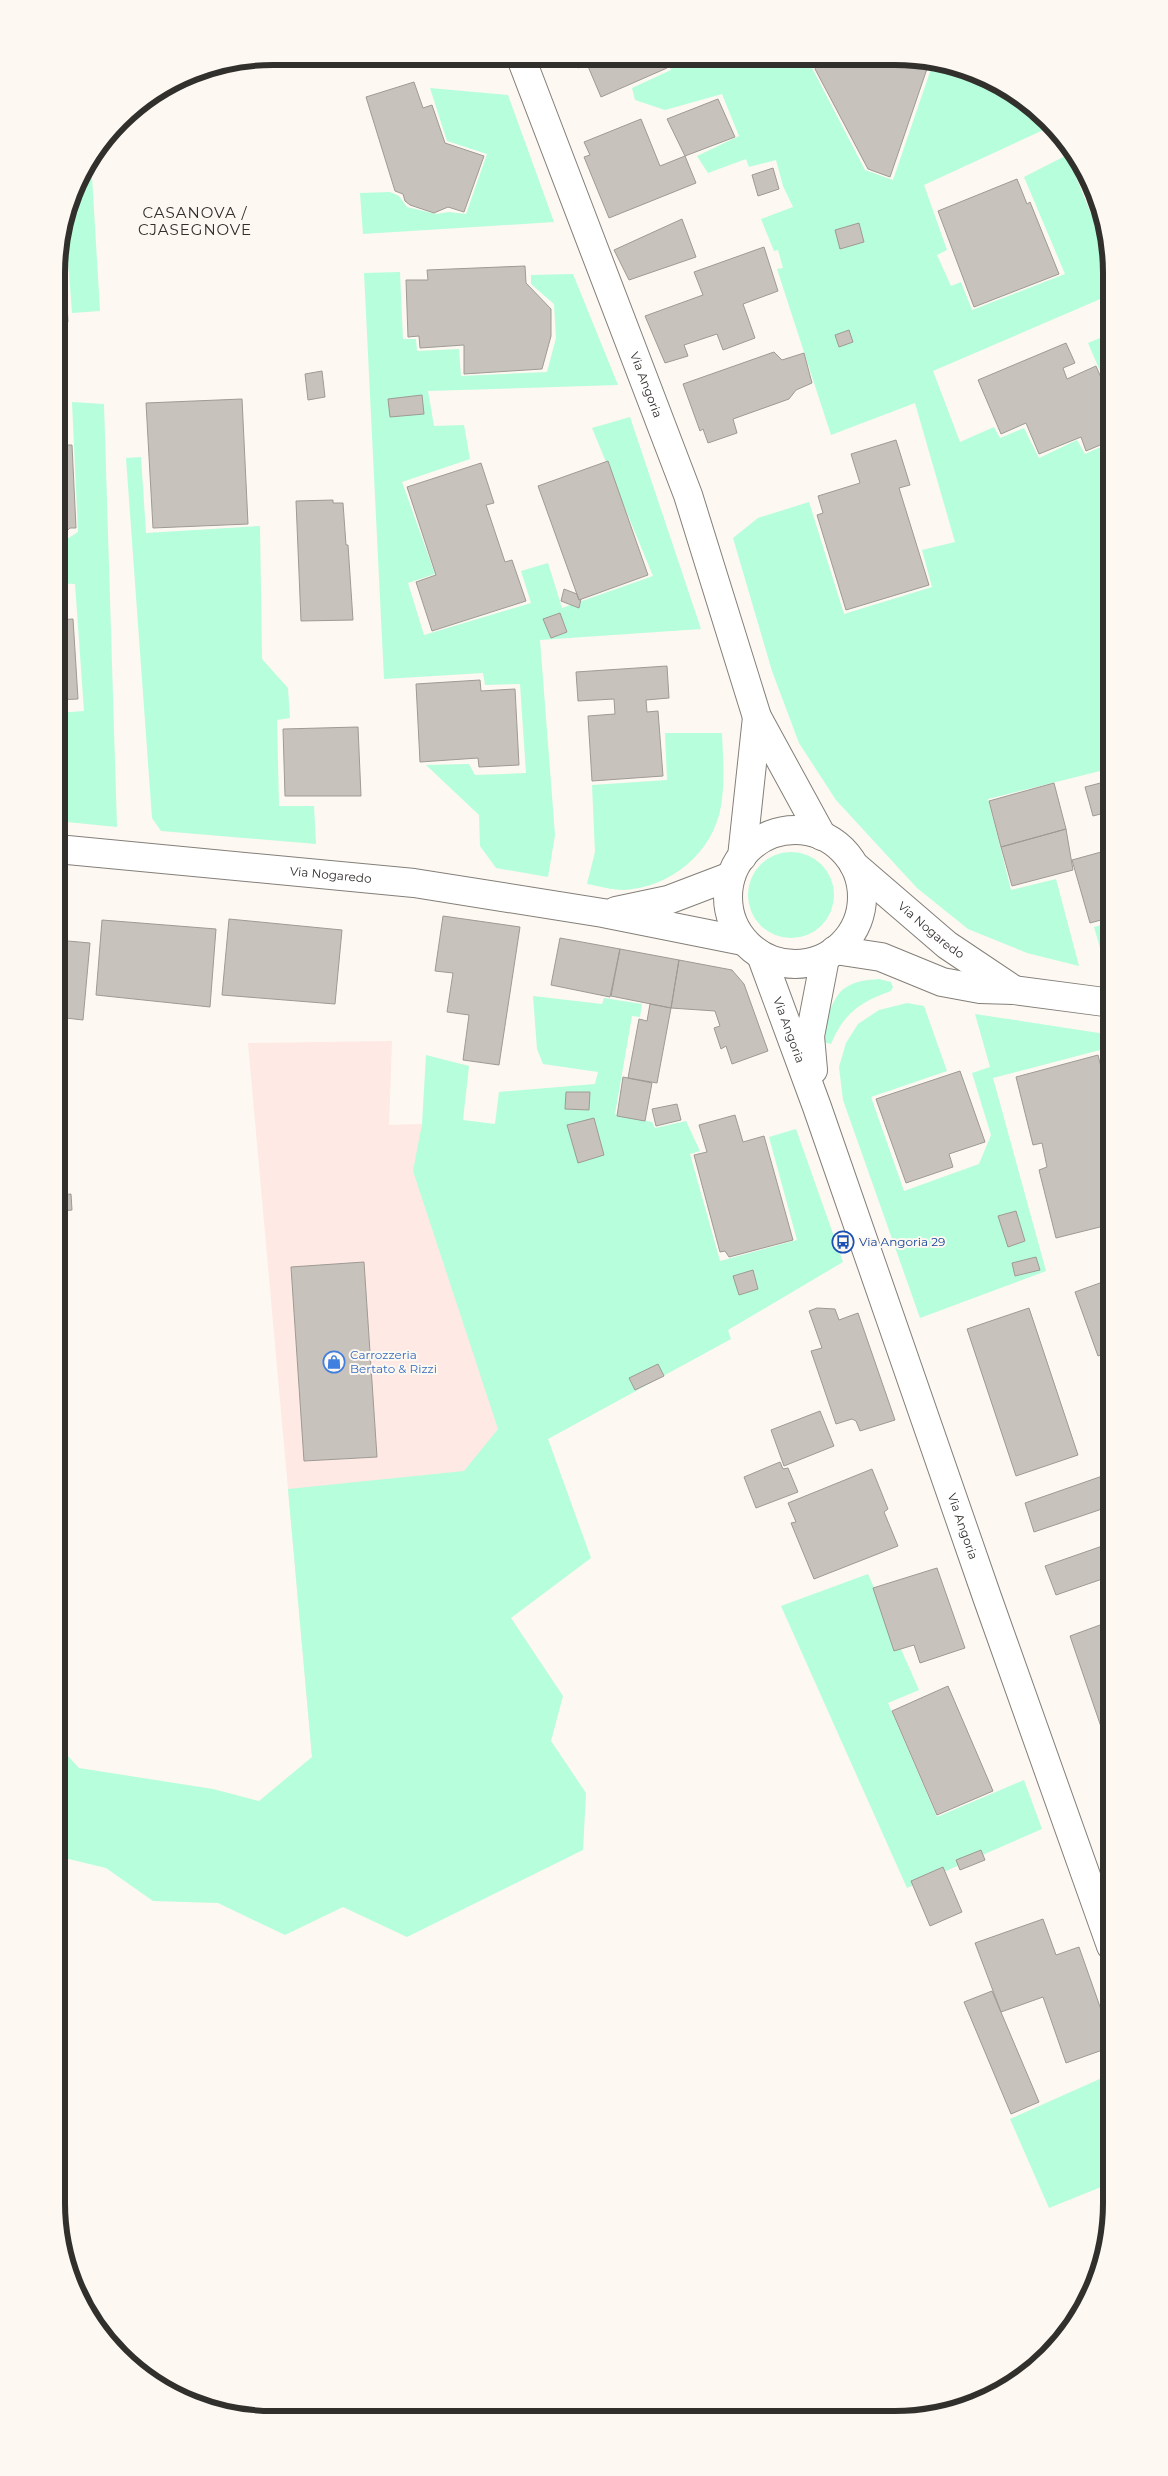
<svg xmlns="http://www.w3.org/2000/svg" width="1168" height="2476" font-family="Montserrat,sans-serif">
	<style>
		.commercial { fill: #fee9e4 }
		.green { fill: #b6fedc }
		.building { fill: #c7c2bb; stroke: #9f9a94 }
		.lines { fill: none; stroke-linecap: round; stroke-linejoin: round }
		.minor-casing { stroke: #837f79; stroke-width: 30 }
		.minor { stroke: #fff; stroke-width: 28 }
		.labels { text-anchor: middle; stroke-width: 4; stroke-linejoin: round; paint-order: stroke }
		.street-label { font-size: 12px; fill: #32302d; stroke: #fdf8f1 }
		.transit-label { font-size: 12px; fill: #164399; stroke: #fdf8f1; text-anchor: start }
		.shop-label { font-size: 12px; fill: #366cbe; stroke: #fdf8f1; text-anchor: start }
		.quarter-label { font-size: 15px; letter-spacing: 1px; fill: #32302d; stroke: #fdf8f1 }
		.rim { fill: none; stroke: #32302d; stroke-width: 6 }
	</style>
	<rect width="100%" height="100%" fill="#fdf8f1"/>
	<!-- commercial -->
	<path class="commercial" d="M 392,1041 L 389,1125 L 422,1124 L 417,1154 L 562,1549 L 312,1757 L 248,1043 Z"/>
	<!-- green -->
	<path class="green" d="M 666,59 L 814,60 L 812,68 L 865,170 L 893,180 L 934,60 L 991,79 L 1038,110 L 1052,126 L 924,185 L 947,250 L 937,255 L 951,286 L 961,282 L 972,310 L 1065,274 L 1024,177 L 1067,155 L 1111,263 L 1112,294 L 933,371 L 960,442 L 994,427 L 1000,438 L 1024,428 L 1039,458 L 1077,440 L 1085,454 L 1112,442 L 1112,768 L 988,799 L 1011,890 L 1056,879 L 1079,966 L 1027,953 L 968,929 L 917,888 L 836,800 L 799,743 L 772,671 L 733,538 L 758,518 L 809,502 L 844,614 L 932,587 L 922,550 L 955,542 L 915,403 L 831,435 L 777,269 L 783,268 L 778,250 L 774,251 L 761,219 L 793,207 L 783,186 L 776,160 L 749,167 L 746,159 L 708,173 L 697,156 L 739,136 L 722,94 L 665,110 L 635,100 L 632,88 L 671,70 Z
		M 430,88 L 508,95 L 554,222 L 363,234 L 360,193 L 390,192 L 399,196 L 407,207 L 436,214 L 449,212 L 466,214 L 487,154 L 447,141 Z
		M 91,160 L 100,311 L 72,313 C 69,260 57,205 91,160 Z
		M 400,272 L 403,339 L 416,339 L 417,351 L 459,349 L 461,376 L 547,372 L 556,338 L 554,304 L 531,284 L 531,275 L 573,274 L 618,385 L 428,391 L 434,426 L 464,425 L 470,459 L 402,482 L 435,574 L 408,583 L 424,635 L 531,603 L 521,571 L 548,563 L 562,608 L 653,576 L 592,428 L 630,417 L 701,629 L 540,640 L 555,835 L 548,877 L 496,868 L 480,846 L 479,815 L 426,765 L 469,764 L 475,775 L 526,773 L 520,684 L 485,685 L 483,673 L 384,679 L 364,273 Z
		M 68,325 L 57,345 L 57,326 Z
		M 1112,333 L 1112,399 L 1088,343 Z
		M 72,402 L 104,404 L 117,827 L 57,821 L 57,713 L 84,711 L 75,584 L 57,583 L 57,539 L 67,539 L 78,532 Z
		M 141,457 L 146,533 L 260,526 L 262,659 L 288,688 L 290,718 L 277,720 L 279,806 L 314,806 L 316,844 L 161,831 L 152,818 L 126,458 Z
		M 665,733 L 722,733 C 723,757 725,782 721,806 C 713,853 671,887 624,890 C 612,890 598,886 587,884 L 595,852 L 592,785 L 667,780 Z
		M748 895a43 43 0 1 1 86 0a43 43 0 1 1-86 0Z
		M 1112,922 L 1112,973 L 1107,972 L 1094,927 Z
		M 879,979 L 891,982 L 893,987 L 891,991 C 860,1002 844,1013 831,1044 L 823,1042 C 823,1028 832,996 845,988 C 855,981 866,980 879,979 Z
		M 533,996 L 602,1004 L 604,998 L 642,1004 L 640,1017 L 632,1016 L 615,1114 L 652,1122 L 655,1128 L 686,1121 L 700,1151 L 690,1154 L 720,1261 L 797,1240 L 769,1137 L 796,1129 L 843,1262 L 728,1330 L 731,1339 L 548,1439 L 591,1558 L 511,1618 L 563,1696 L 551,1741 L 586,1793 L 583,1850 L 407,1937 L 343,1907 L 285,1935 L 218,1903 L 153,1901 L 106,1868 L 56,1856 L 56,1743 L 79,1768 L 213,1789 L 259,1801 L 312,1757 L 288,1489 L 464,1471 L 498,1429 L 413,1171 L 422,1124 L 426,1055 L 469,1066 L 463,1120 L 495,1124 L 499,1092 L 595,1084 L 598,1072 L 543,1064 L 537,1049 Z
		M 907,1003 L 924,1006 L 947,1071 L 871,1097 L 904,1191 L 979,1164 L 991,1135 L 972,1073 L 990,1067 L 975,1014 L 1112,1035 L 1112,1082 L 1104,1049 L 993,1078 L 1046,1271 L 920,1318 L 843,1100 L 839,1067 L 846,1043 L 858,1024 L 879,1010 Z
		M 868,1574 L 919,1690 L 888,1703 L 937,1817 L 1024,1780 L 1042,1829 L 907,1888 L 781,1606 Z
		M 1111,2074 L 1111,2183 L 1049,2208 L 1010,2119 Z"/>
	<!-- building -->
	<path class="building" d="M 574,58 L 662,59 L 667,68 L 601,97 L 587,64 L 578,68 Z
		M 818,60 L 930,60 L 890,177 L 868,169 L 815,69 Z
		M 414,82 L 423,108 L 432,105 L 445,143 L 484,156 L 464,212 L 448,207 L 434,213 L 410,205 L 405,201 L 403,194 L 395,191 L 366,97 Z
		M 718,99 L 735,137 L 685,156 L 667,119 Z
		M 641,119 L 660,166 L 685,156 L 696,183 L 609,218 L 584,157 L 590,155 L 584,142 Z
		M 773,168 L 779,189 L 758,196 L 752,175 Z
		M 1017,179 L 1027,204 L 1030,202 L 1059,274 L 974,307 L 938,211 Z
		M 682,219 L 696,257 L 629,280 L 614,250 Z
		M 859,223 L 864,242 L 840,249 L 835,230 Z
		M 63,234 L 68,322 L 57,322 L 57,258 Z
		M 764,247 L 778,291 L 743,304 L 755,338 L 723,350 L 717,334 L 684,345 L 688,356 L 665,363 L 645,316 L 703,295 L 694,272 Z
		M 525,266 L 526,283 L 551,309 L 551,336 L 542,369 L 464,374 L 464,345 L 420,348 L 419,336 L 408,337 L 406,280 L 428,280 L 427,270 Z
		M 849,330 L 853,342 L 839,347 L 835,335 Z
		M 1066,343 L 1075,363 L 1063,368 L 1067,379 L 1096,366 L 1112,403 L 1112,440 L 1086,451 L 1081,437 L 1039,454 L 1026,423 L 1001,434 L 978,380 Z
		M 774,352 L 782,360 L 804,353 L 812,383 L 796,390 L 789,399 L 733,419 L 737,433 L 708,443 L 703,429 L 700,431 L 683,384 Z
		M 322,371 L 325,397 L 308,400 L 305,374 Z
		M 422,395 L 424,414 L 390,417 L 388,399 Z
		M 242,399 L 248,524 L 153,528 L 146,403 Z
		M 896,440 L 910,485 L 899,488 L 929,585 L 846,610 L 817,515 L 823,513 L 818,496 L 860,483 L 851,454 Z
		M 57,445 L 72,445 L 76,528 L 70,528 L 65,533 L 57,534 Z
		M 608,461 L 648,575 L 579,600 L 538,486 Z
		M 481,463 L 494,503 L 486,505 L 505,562 L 512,560 L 526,601 L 432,631 L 416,582 L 436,575 L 407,487 Z
		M 333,500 L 333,503 L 343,503 L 346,545 L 348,545 L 353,620 L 301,621 L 296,501 Z
		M 564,589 L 577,594 L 579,600 L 581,599 L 579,608 L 561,601 Z
		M 560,613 L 567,632 L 551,638 L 543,619 Z
		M 73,619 L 78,699 L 57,700 L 57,620 Z
		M 667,666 L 669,698 L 646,700 L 647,712 L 658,711 L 663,776 L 592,781 L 588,716 L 615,714 L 614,699 L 578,701 L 576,672 Z
		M 480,680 L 481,691 L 515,689 L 519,765 L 479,767 L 478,758 L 420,762 L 416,684 Z
		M 358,727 L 361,796 L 285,796 L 283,729 Z
		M 1112,780 L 1112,811 L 1093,816 L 1085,787 Z
		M 1054,783 L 1066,829 L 1001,847 L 989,801 Z
		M 1066,829 L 1073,870 L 1012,886 L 1001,847 Z
		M 1112,849 L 1112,917 L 1090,923 L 1072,860 Z
		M 443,916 L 520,927 L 499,1065 L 463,1060 L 469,1015 L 447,1012 L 453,973 L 435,971 Z
		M 229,919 L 342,930 L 335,1004 L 222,995 Z
		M 102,920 L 216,929 L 210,1007 L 96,995 Z
		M 560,938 L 620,949 L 610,997 L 551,985 Z
		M 57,940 L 90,943 L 83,1020 L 57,1017 Z
		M 620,949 L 679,960 L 671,1008 L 611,996 Z
		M 679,960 L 732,970 L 744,984 L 768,1051 L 732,1064 L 726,1046 L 721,1049 L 714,1028 L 720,1026 L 715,1011 L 671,1008 Z
		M 650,1004 L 671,1008 L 657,1083 L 628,1078 L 639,1019 L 647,1021 Z
		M 1098,1055 L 1112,1112 L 1112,1125 L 1108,1126 L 1112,1140 L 1112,1224 L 1056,1238 L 1039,1170 L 1047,1167 L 1042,1143 L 1033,1145 L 1016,1077 Z
		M 960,1071 L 985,1142 L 949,1154 L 953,1167 L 906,1183 L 876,1099 Z
		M 623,1077 L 652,1083 L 645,1121 L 617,1116 Z
		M 566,1092 L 590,1092 L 589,1110 L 565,1109 Z
		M 677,1104 L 681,1120 L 656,1126 L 652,1109 Z
		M 735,1115 L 743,1142 L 764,1136 L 793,1240 L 729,1257 L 725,1251 L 720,1252 L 694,1155 L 707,1152 L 699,1125 Z
		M 594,1118 L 604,1155 L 578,1163 L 567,1125 Z
		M 71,1194 L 72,1210 L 61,1211 L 60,1195 Z
		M 1016,1211 L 1025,1241 L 1008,1247 L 998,1216 Z
		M 1036,1257 L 1040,1270 L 1015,1276 L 1012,1263 Z
		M 364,1262 L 377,1457 L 304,1461 L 291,1267 Z
		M 753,1270 L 758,1289 L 739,1295 L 733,1276 Z
		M 1111,1279 L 1111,1351 L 1098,1356 L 1075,1292 Z
		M 817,1308 L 835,1309 L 839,1320 L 858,1313 L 895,1420 L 860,1431 L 856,1421 L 852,1419 L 836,1424 L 811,1351 L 822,1348 L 809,1311 Z
		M 1029,1308 L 1078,1455 L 1016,1476 L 967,1329 Z
		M 658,1364 L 664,1376 L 635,1390 L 629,1378 Z
		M 820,1411 L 834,1446 L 784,1466 L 771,1430 Z
		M 780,1462 L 783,1469 L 788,1468 L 798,1492 L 756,1508 L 744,1477 Z
		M 872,1469 L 888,1509 L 884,1512 L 898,1546 L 814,1579 L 791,1523 L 796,1522 L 788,1503 Z
		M 1111,1473 L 1111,1506 L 1034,1532 L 1025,1503 Z
		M 1111,1543 L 1111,1576 L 1056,1595 L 1045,1566 Z
		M 937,1568 L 965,1648 L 920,1663 L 914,1645 L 894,1651 L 873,1588 Z
		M 1111,1621 L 1111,1756 L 1070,1636 Z
		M 948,1686 L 993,1791 L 937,1815 L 892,1711 Z
		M 981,1850 L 985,1860 L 960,1870 L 956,1860 Z
		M 943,1867 L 962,1912 L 930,1926 L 911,1881 Z
		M 1043,1919 L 1056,1955 L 1079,1947 L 1111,2038 L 1111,2047 L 1066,2063 L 1043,1997 L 1001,2012 L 975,1943 Z
		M 992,1991 L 1039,2102 L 1011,2114 L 964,2002 Z"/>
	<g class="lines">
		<!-- minor casing -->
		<g class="minor-casing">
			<g id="minor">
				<path id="s1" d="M 521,58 L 688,495 L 757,717 L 822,836"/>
				<circle cx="795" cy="897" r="67"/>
				<path id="s2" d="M 57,849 L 414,883 L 603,913 L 743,941"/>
				<path d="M 742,857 L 757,717"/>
				<path id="s3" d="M 854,865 L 947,945 L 1014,990"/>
				<path d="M 616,911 L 668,900 L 731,876"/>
				<path d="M 835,950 L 881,957 L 942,982 L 980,989 L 1014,990 L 1112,1003"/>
				<path id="s4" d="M 761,955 L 817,1107 L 987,1597 L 1111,1946"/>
				<path d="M 813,1070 L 810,1036 L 825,958"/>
			</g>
		</g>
		<!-- minor -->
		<use href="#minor" class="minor"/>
	</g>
	<!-- icons -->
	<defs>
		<g id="bus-ring" transform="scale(1.125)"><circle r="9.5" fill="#fdf8f1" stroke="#1a4fb4" stroke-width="1.5"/><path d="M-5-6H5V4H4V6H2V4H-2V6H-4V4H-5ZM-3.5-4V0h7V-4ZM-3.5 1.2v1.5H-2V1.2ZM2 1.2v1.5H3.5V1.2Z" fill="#1a4fb4"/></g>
		<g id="shop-ring" transform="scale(1.125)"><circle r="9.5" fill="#fdf8f1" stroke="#3f7fe0" stroke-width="1.5"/><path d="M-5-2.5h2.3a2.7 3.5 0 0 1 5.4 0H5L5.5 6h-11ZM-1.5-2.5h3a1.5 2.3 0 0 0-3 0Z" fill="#3f7fe0"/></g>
	</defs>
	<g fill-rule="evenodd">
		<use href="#bus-ring" x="843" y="1242"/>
		<use href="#shop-ring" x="334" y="1362"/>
	</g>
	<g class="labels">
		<!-- street labels -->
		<g class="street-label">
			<text dy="4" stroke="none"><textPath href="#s1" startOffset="350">Via Angoria</textPath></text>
			<text dy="4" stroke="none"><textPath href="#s2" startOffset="275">Via Nogaredo</textPath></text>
			<text dy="4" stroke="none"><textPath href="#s3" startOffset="101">Via Nogaredo</textPath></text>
			<text dy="4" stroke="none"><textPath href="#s4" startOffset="80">Via Angoria</textPath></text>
			<text dy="4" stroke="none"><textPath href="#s4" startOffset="606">Via Angoria</textPath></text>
		</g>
		<!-- transit labels -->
		<g class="transit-label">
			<text x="859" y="1246">Via Angoria 29</text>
		</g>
		<!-- shop labels -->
		<g class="shop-label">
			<text x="350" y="1359">Carrozzeria<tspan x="350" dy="14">Bertato &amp; Rizzi</tspan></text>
		</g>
		<!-- quarter labels -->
		<g class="quarter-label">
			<text x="195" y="218">CASANOVA /<tspan x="195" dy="17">CJASEGNOVE</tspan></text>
		</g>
	</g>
	<!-- crop -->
	<path d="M0 0H1168V2476H0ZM273 65H895A208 208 0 0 1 1103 273V2203A208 208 0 0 1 895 2411H273A208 208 0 0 1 65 2203V273A208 208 0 0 1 273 65Z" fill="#fdf8f1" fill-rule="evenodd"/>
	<path class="rim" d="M273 65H895A208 208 0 0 1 1103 273V2203A208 208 0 0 1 895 2411H273A208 208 0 0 1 65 2203V273A208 208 0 0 1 273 65Z"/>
</svg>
